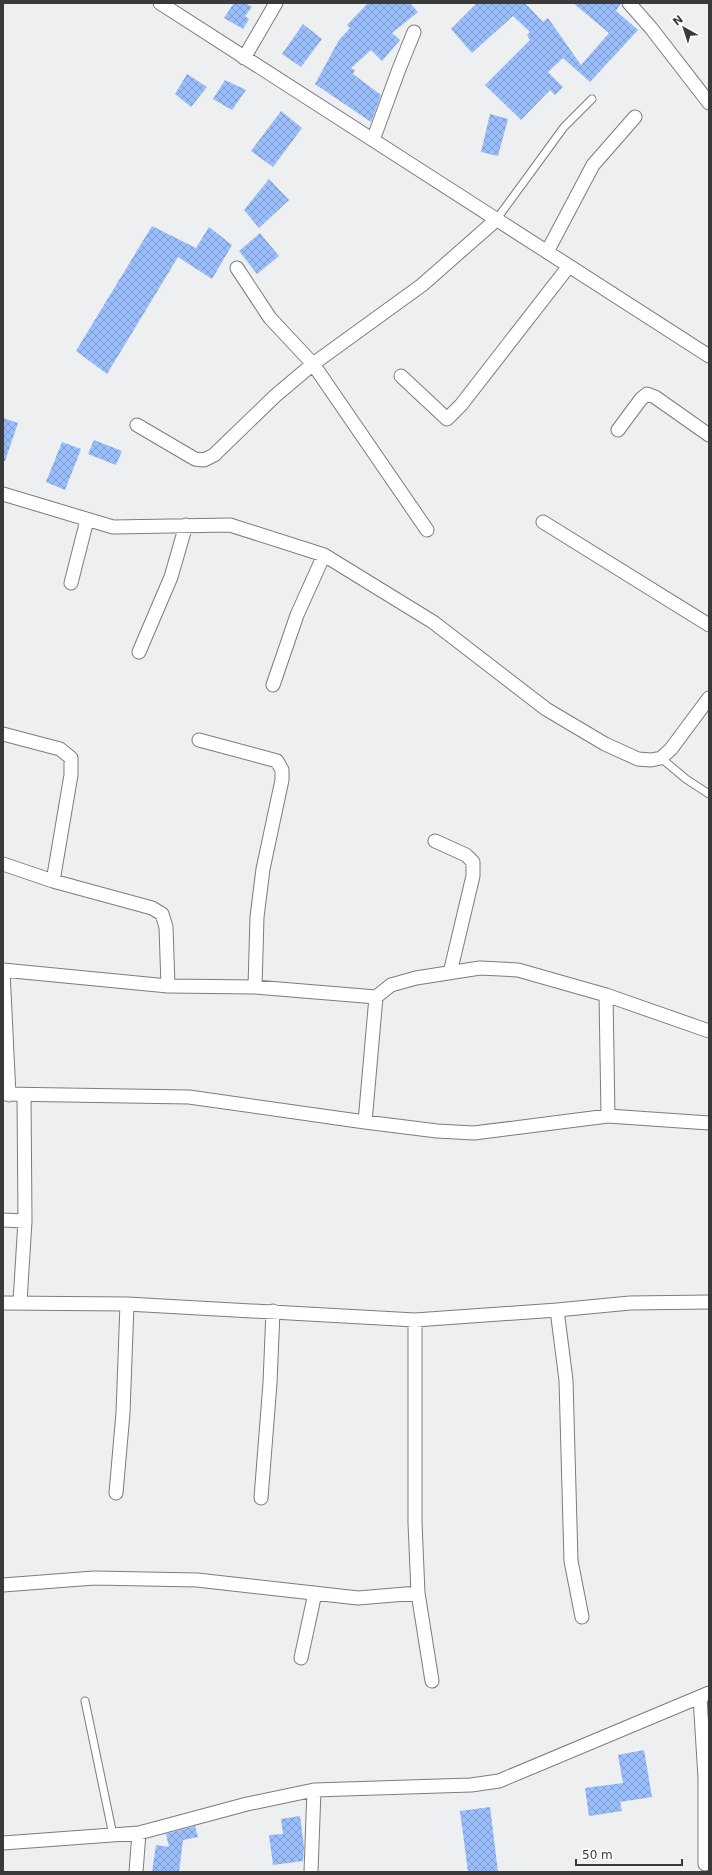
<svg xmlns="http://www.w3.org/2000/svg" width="712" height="1875" font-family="'DejaVu Sans',sans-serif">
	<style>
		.building { fill: url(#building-cross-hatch) }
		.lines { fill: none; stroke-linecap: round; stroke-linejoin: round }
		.service-casing { stroke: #7b7c7f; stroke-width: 9 }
		.minor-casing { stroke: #7b7c7f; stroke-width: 15 }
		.service { stroke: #fff; stroke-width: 7 }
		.minor { stroke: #fff; stroke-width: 13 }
	</style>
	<defs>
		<pattern id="building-cross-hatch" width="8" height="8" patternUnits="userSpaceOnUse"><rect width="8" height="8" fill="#99befb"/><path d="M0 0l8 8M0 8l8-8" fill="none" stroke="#7e9bcc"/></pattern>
	</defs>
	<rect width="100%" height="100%" fill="#edeff1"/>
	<!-- building -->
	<path class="building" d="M 234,3 L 245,3 L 252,7 L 245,16 L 249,19 L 243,29 L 224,18 Z
		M 368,3 L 410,3 L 418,12 L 392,33 L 400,40 L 382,61 L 371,50 L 351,68 L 355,70 L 353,74 L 381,95 L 371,122 L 315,84 L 339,40 L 350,28 L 347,25 Z
		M 477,3 L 525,3 L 543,22 L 548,18 L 581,65 L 609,33 L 573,3 L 621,3 L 616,11 L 638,30 L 590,82 L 563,58 L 548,72 L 563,87 L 555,95 L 550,90 L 521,120 L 485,85 L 530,40 L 527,35 L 530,32 L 513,16 L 472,53 L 451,29 Z
		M 303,24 L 322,39 L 301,67 L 282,54 Z
		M 187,74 L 207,87 L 191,107 L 175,94 Z
		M 225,80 L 246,90 L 232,110 L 213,99 Z
		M 281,111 L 302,128 L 273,167 L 251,151 Z
		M 490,114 L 508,119 L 498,156 L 481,152 Z
		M 269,179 L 289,200 L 259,228 L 244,210 Z
		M 152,226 L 196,248 L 209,227 L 232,245 L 212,279 L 178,257 L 107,374 L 76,351 Z
		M 260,233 L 279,256 L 257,274 L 239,251 Z
		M 3,418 L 18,423 L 5,461 L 3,461 Z
		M 94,440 L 122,451 L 116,465 L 88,454 Z
		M 62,442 L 81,449 L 65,490 L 46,482 Z
		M 644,1750 L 652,1797 L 620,1802 L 622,1811 L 589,1816 L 585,1788 L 623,1783 L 618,1755 Z
		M 490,1807 L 498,1872 L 468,1872 L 460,1811 Z
		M 300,1816 L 304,1847 L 303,1861 L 273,1865 L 269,1835 L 283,1834 L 281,1819 Z
		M 195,1826 L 198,1837 L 183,1840 L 179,1872 L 152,1872 L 156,1845 L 169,1847 L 166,1834 Z"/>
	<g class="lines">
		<!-- service casing -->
		<g class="service-casing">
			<path id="service" d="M 496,220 L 564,127 L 592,99
				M 661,758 L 686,779 L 709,794
				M 85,1701 L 113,1835"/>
		</g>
		<!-- minor casing -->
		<g class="minor-casing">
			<path id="minor" d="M 160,3 L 709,356
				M 629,3 L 651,28 L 709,103
				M 244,58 L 276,3
				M 373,140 L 399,69 L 414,32
				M 547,252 L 593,165 L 635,117
				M 237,268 L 270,318 L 313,364 L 427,530
				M 401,376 L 447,419 L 461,405 L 569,266
				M 137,425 L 195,459 L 204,460 L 214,455 L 275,396 L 313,364 L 422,285 L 496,220
				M 618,430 L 641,399 L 647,394 L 655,397 L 709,435
				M 3,494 L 113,527 L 230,525 L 324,555 L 433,622 L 546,709 L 605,744 L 638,759 L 651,760 L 661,758 L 671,749 L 709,698
				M 543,522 L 709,625
				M 71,583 L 87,520
				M 139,652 L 171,577 L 186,525
				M 273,685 L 297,615 L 324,555
				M 3,734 L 60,749 L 71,758 L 71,775 L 53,881
				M 199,740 L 277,761 L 282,770 L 282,780 L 263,869 L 257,917 L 255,987
				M 435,841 L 466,855 L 473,862 L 473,876 L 450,973
				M 3,864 L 53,881 L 152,908 L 162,914 L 166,927 L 168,986
				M 3,970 L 168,986 L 255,987 L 376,997 L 391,985 L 416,978 L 480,968 L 518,970 L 606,995 L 709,1031
				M 3,971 L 9,1095
				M 606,995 L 608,1116
				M 3,1094 L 189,1097 L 365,1122 L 437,1131 L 474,1133 L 608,1116 L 709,1123
				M 365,1122 L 376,997
				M 3,1220 L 25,1221
				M 20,1302 L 25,1221 L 24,1096
				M 3,1303 L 127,1304 L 415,1320 L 557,1310 L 630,1303 L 709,1302
				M 557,1310 L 566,1380 L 571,1561 L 582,1617
				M 415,1320 L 415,1523 L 418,1593 L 432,1681
				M 116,1493 L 123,1413 L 127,1304
				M 261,1498 L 270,1383 L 273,1311
				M 3,1585 L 94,1578 L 197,1580 L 358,1598 L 418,1593
				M 301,1658 L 315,1593
				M 700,1697 L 705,1778 L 705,1864
				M 3,1843 L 139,1833 L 247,1804 L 314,1790 L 471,1785 L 499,1781 L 709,1693
				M 136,1872 L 139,1833
				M 311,1872 L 314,1790"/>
		</g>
		<!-- service -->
		<use href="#service" class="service"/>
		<!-- minor -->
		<use href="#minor" class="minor"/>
	</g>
	<!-- border -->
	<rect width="712" height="1875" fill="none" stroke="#3a3a3b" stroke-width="8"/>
	<!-- north arrow -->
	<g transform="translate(684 28) rotate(321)" stroke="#ffffff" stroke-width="3" paint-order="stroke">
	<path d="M0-3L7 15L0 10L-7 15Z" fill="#3a3a3b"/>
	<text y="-6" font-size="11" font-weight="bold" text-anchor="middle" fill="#3a3a3b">N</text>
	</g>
	<!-- scale -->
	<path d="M576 1859v6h106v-6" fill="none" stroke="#3a3a3b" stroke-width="2"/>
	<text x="582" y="1859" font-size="12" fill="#3a3a3b" stroke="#ffffff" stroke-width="3" paint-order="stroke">50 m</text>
</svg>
